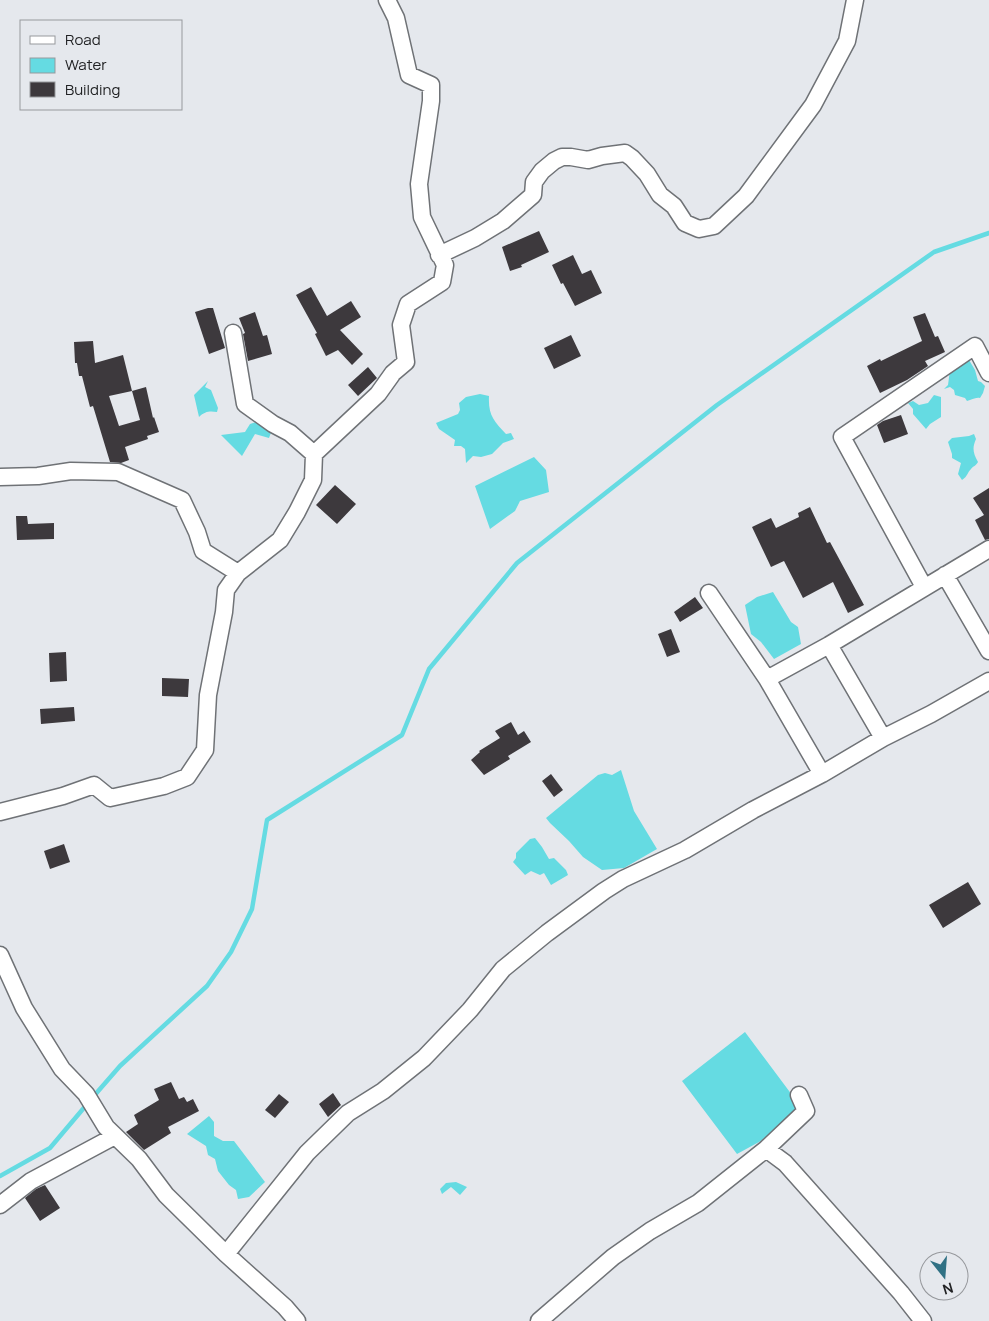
<svg xmlns="http://www.w3.org/2000/svg" width="989" height="1321" font-family="Manrope,sans-serif">
	<style>
		.water { fill: #65dbe2 }
		.lines { fill: none; stroke-linecap: round; stroke-linejoin: round }
		.stream { stroke: #65dbe2; stroke-width: 4.5 }
		.building { fill: #3d393d }
		.minor-casing { stroke: #6f7276; stroke-width: 19 }
		.minor { stroke: #fff; stroke-width: 16 }
	</style>
	<rect width="100%" height="100%" fill="#e5e8ed"/>
	<!-- water -->
	<path class="water" d="M 965,360 L 969,360 L 975,370 L 978,381 L 981,382 L 985,386 L 983,393 L 980,398 C 975,397 972,400 967,401 L 965,398 L 955,395 L 954,390 L 950,387 L 944,389 L 948,385 L 950,370 Z
		M 208,381 L 205,387 L 211,390 L 218,408 L 217,412 C 210,411 205,411 199,417 L 194,395 Z
		M 480,394 L 489,396 C 488,415 494,421 506,434 L 511,433 L 514,439 L 503,443 L 492,454 L 481,457 L 473,456 L 466,463 L 465,449 L 461,446 L 454,446 L 455,440 L 439,429 L 436,423 L 458,414 L 460,410 L 459,403 L 466,397 Z
		M 934,395 L 941,397 L 941,417 L 930,424 L 926,429 L 913,414 L 913,409 L 908,403 L 913,401 L 919,405 L 928,403 Z
		M 259,421 L 272,430 L 269,438 L 255,434 L 242,456 L 221,435 L 245,432 L 250,424 Z
		M 974,434 L 976,439 C 972,448 973,453 978,462 C 976,466 973,466 971,469 C 967,473 968,476 962,480 L 958,474 L 961,463 L 952,458 L 952,454 L 948,442 L 952,438 L 969,436 Z
		M 534,457 L 546,470 L 549,492 L 520,501 L 515,511 L 490,529 L 475,486 Z
		M 773,592 L 791,622 L 798,627 L 801,644 L 774,659 L 761,642 L 751,634 L 745,605 L 757,597 Z
		M 621,770 L 634,811 L 657,849 L 624,868 L 602,870 L 583,857 L 569,841 L 550,823 L 546,818 L 598,775 L 605,773 L 612,775 Z
		M 535,838 L 542,847 L 549,859 L 554,858 L 566,870 L 568,875 L 551,885 L 544,873 L 540,875 L 531,871 L 525,875 L 513,862 L 516,858 L 516,853 L 530,839 Z
		M 745,1032 L 798,1103 L 795,1116 L 759,1142 L 737,1154 L 682,1081 Z
		M 209,1116 L 214,1122 L 214,1136 L 223,1141 L 234,1141 L 265,1182 L 249,1197 L 238,1199 L 236,1190 L 229,1185 L 218,1171 L 215,1159 L 208,1155 L 206,1146 L 187,1134 Z
		M 456,1182 L 467,1187 L 460,1195 L 451,1187 L 442,1194 L 440,1189 L 446,1183 Z"/>
	<g class="lines">
		<!-- stream -->
		<path class="stream" d="M 93,1097 L 120,1066 L 207,986 L 231,952 L 252,909 L 267,820 L 402,735 L 429,669 L 517,563 L 717,405 L 934,252 L 989,233
			M 0,1176 L 50,1148 L 88,1103"/>
	</g>
	<!-- building -->
	<path class="building" d="M 539,231 L 549,252 L 521,265 L 522,267 L 510,271 L 502,247 Z
		M 573,255 L 582,274 L 591,270 L 602,293 L 575,306 L 563,283 L 561,284 L 552,265 Z
		M 311,287 L 327,316 L 351,301 L 361,317 L 340,330 L 363,354 L 352,365 L 338,350 L 326,356 L 315,334 L 317,333 L 296,295 Z
		M 208,308 L 213,308 L 225,348 L 209,354 L 195,312 Z
		M 255,312 L 263,336 L 267,335 L 272,354 L 248,361 L 243,334 L 245,333 L 239,318 Z
		M 925,313 L 935,337 L 938,336 L 945,352 L 925,361 L 928,366 L 907,380 L 880,393 L 867,366 L 880,359 L 881,361 L 922,341 L 913,317 Z
		M 571,335 L 581,356 L 554,369 L 544,348 Z
		M 93,341 L 95,363 L 123,355 L 132,391 L 109,396 L 119,426 L 140,420 L 132,391 L 146,387 L 153,418 L 154,417 L 159,432 L 147,436 L 148,439 L 125,447 L 129,460 L 121,463 L 110,462 L 93,406 L 90,407 L 82,376 L 79,376 L 77,363 L 75,363 L 74,342 Z
		M 368,367 L 377,378 L 358,396 L 348,385 Z
		M 901,415 L 908,434 L 884,443 L 877,425 L 883,421 Z
		M 335,485 L 356,504 L 337,524 L 316,505 Z
		M 989,488 L 989,539 L 985,540 L 975,520 L 984,515 L 973,498 Z
		M 810,507 L 827,543 L 830,542 L 864,605 L 848,613 L 833,582 L 803,598 L 784,561 L 771,567 L 752,527 L 771,518 L 776,528 L 799,517 L 798,513 Z
		M 16,516 L 27,516 L 28,524 L 54,523 L 54,539 L 17,540 Z
		M 695,597 L 703,608 L 680,622 L 674,612 Z
		M 671,629 L 680,652 L 667,657 L 658,634 Z
		M 66,652 L 67,681 L 50,682 L 49,653 Z
		M 162,678 L 189,679 L 188,697 L 162,696 Z
		M 74,707 L 75,721 L 41,724 L 40,709 Z
		M 511,722 L 518,735 L 524,731 L 531,742 L 508,756 L 510,759 L 484,775 L 471,760 L 480,752 L 479,751 L 500,738 L 495,731 Z
		M 551,774 L 563,790 L 554,797 L 542,781 Z
		M 64,844 L 70,862 L 50,869 L 44,851 Z
		M 968,882 L 981,904 L 943,928 L 929,905 Z
		M 171,1082 L 179,1099 L 184,1097 L 187,1102 L 193,1099 L 199,1111 L 168,1127 L 171,1133 L 144,1150 L 126,1132 L 138,1124 L 134,1115 L 159,1100 L 154,1089 Z
		M 333,1093 L 341,1105 L 328,1117 L 319,1104 Z
		M 279,1094 L 289,1102 L 275,1118 L 265,1110 Z
		M 45,1185 L 60,1208 L 40,1221 L 25,1198 L 36,1189 Z"/>
	<g class="lines">
		<!-- minor casing -->
		<g class="minor-casing">
			<path id="minor" d="M 439,255 L 475,238 L 503,221 L 533,195 L 534,182 L 542,171 L 554,161 L 562,157 L 571,157 L 588,160 L 602,156 L 625,153 L 632,158 L 647,174 L 660,195 L 674,206 L 685,223 L 699,229 L 714,226 L 746,196 L 813,105 L 847,41 L 855,0
				M 314,454 L 378,394 L 393,373 L 406,362 L 401,325 L 408,304 L 442,282 L 445,265 L 422,217 L 419,184 L 431,101 L 431,85 L 409,75 L 396,18 L 387,0
				M 0,477 L 38,476 L 71,471 L 118,472 L 182,500 L 197,532 L 203,551 L 238,573
				M 945,575 L 989,651
				M 924,587 L 842,437 L 975,346 L 989,373
				M 709,593 L 767,679 L 822,774
				M 829,645 L 883,738
				M 767,679 L 829,645 L 989,549
				M 0,812 L 63,796 L 94,785 L 110,798 L 164,786 L 187,777 L 205,750 L 208,695 L 224,612 L 226,590 L 238,573 L 280,540 L 297,512 L 313,480 L 314,454 L 290,433 L 273,424 L 245,404 L 233,333
				M 0,955 L 24,1008 L 62,1069 L 86,1094 L 106,1127 L 139,1159 L 166,1195 L 226,1254 L 285,1307 L 297,1321
				M 766,1149 L 806,1111 L 799,1095
				M 0,1205 L 31,1181 L 115,1136
				M 226,1254 L 307,1153 L 348,1113 L 383,1091 L 424,1058 L 470,1010 L 503,969 L 547,933 L 604,891 L 623,879 L 685,850 L 753,810 L 822,774 L 883,738 L 931,714 L 989,681
				M 539,1321 L 613,1257 L 650,1231 L 698,1203 L 766,1149 L 785,1163 L 901,1293 L 923,1321"/>
		</g>
		<!-- minor -->
		<use href="#minor" class="minor"/>
	</g>
	<!-- legend -->
	<rect x="20" y="20" width="162" height="90" fill="#e5e8ed" stroke="#97999d"/>
	<rect x="30" y="36" width="25" height="8" fill="#ffffff" stroke="#97999d"/>
	<text x="65" y="45" font-size="15" fill="#212224">Road</text>
	<rect x="30" y="58" width="25" height="15" fill="#65dbe2" stroke="#97999d"/>
	<text x="65" y="70" font-size="15" fill="#212224">Water</text>
	<rect x="30" y="82" width="25" height="15" fill="#3d393d" stroke="#97999d"/>
	<text x="65" y="95" font-size="15" fill="#212224">Building</text>
	<!-- north arrow -->
	<g transform="translate(944 1276) rotate(163)"><circle r="24" fill="#e5e8ed" stroke="#97999d"/>
	<path d="M0-4L9 19L0 12L-9 19Z" fill="#307184"/>
	<text y="-8" font-size="14" font-weight="bold" text-anchor="middle" fill="#212224">N</text>
	</g>
</svg>
